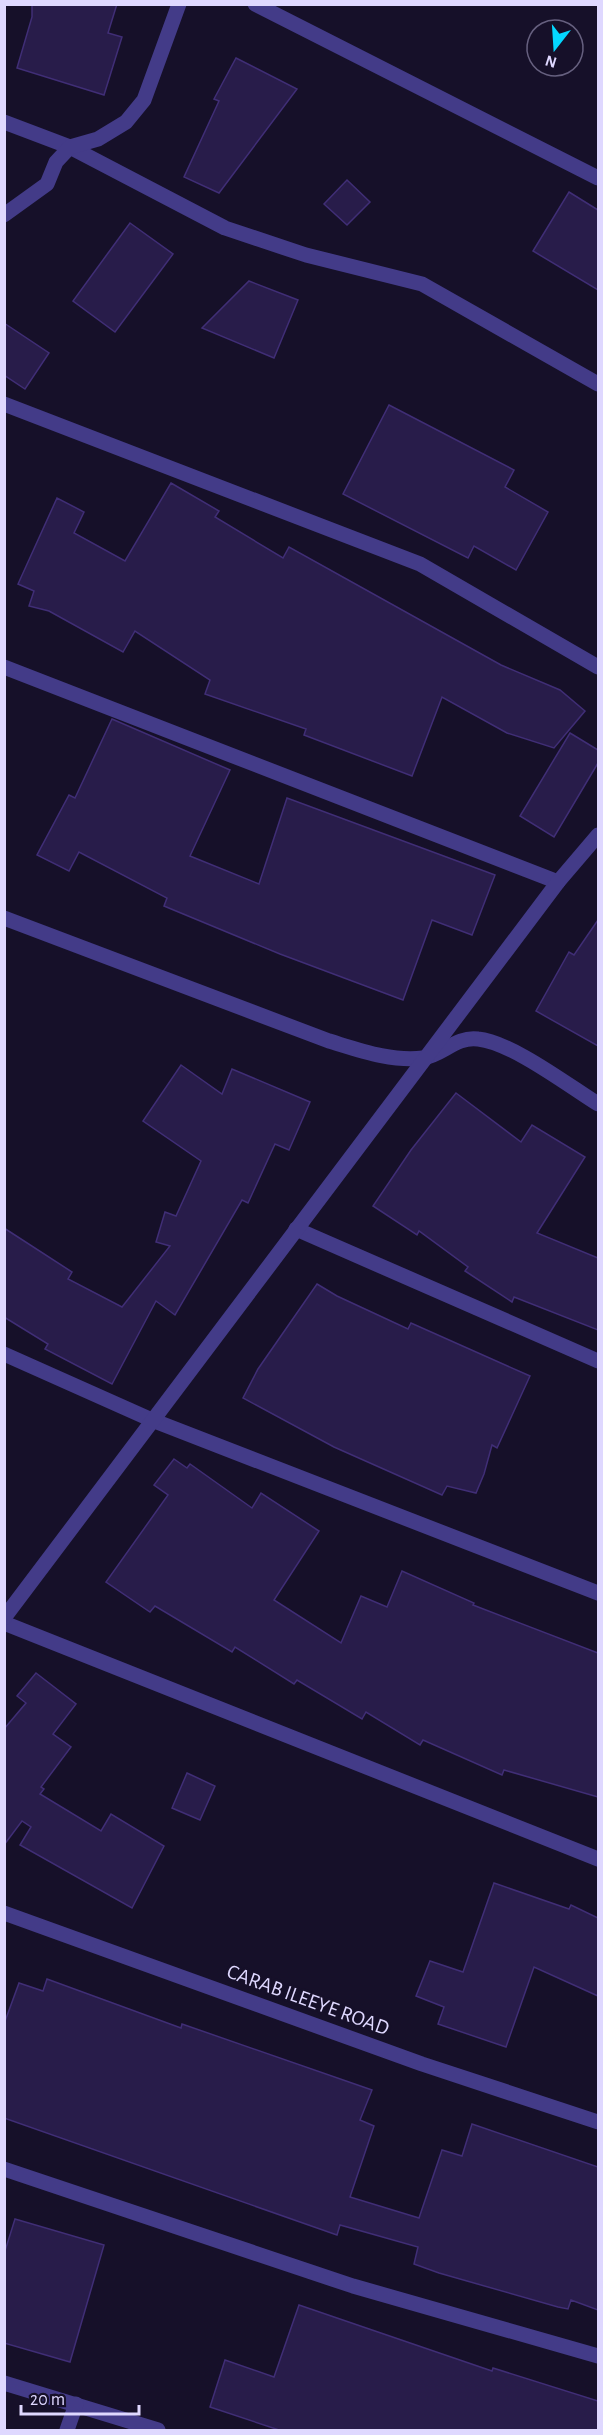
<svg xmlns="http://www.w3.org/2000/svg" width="603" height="2435" viewBox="0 0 603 2435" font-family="'Alegreya Sans',sans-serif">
	<rect width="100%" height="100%" fill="#161029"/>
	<g fill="#281c4a" stroke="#402e76" stroke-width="1.5">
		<path d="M32,4H117L108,33L122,37L104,95L17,68L32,17Z"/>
		<path d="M236,58L297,89L219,193L184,177L219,101L214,99Z"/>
		<path d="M347,180L370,202L347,225L324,204Z"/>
		<path d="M569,192L598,210V290L533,251Z"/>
		<path d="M130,223L173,254L115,332L73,301Z"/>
		<path d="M249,281L298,300L274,358L202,328Z"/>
		<path d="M4,323L49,353L25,389L4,375Z"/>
		<path d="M389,405L514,470L505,487L548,512L516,570L474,546L468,558L343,494Z"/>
		<path d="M171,483L219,511L215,517L283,558L289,547L501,665L560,690L585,711L554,748L507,733L442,697L412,776L304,735L306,729L205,694L210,680L135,631L123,652L49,611L29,606L34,591L18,584L57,498L84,512L74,533L125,561Z"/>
		<path d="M112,719L230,770L190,856L259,884L287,798L495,875L472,935L432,920L403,1000L280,954L164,906L167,898L79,852L69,871L37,855L69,795L75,798Z"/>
		<path d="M570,733L598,750V763L554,837L520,816Z"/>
		<path d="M598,920V1046L536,1011L569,952L574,955Z"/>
		<path d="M181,1065L222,1094L232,1069L310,1102L289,1150L275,1144L248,1203L242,1200L175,1315L156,1301L112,1384L45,1349L48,1344L4,1317V1228L72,1272L68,1279L122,1307L170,1246L156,1242L165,1212L176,1216L201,1161L143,1121Z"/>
		<path d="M456,1093L521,1142L532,1125L585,1157L537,1233L598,1258V1330L514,1297L512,1302L465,1271L468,1267L419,1231L417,1235L373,1206L411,1150Z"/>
		<path d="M317,1284L337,1296L408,1329L411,1323L530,1376L497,1448L492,1445L484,1474L476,1493L447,1486L442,1495L334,1447L243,1398L258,1369Z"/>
		<path d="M174,1459L187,1468L190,1464L252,1508L261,1493L319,1531L274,1600L341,1643L361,1596L387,1607L402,1571L474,1603L473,1605L598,1653V1797L504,1770L502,1775L423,1740L420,1745L366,1712L362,1719L297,1680L294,1684L235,1647L232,1652L155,1606L150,1612L106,1582L168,1495L154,1485Z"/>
		<path d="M36,1673L76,1704L53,1734L71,1747L41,1787L44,1789L40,1794L101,1831L111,1814L164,1846L132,1908L20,1845L31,1827L22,1821L4,1845V1729L26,1703L17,1696Z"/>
		<path d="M187,1773L215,1786L200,1820L172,1808Z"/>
		<path d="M494,1883L569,1909L571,1905L598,1918V1996L534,1967L506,2047L438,2024L444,2007L416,1996L430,1961L463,1972Z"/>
		<path d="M47,1979L181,2028L182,2024L372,2090L360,2120L374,2126L350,2197L419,2218L442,2150L462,2156L472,2124L598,2167V2310L571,2300L568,2309L558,2307L439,2273L414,2264L418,2247L340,2225L337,2235L4,2118V2024L19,1983L43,1991Z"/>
		<path d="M15,2219L104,2245L70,2362L4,2343V2254Z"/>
		<path d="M299,2305L492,2371L493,2368L598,2401V2430H279L210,2407L225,2360L274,2377Z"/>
	</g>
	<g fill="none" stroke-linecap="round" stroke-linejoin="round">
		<g stroke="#433b88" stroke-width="15">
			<path d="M255,4L598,178"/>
			<path d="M4,122L70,147L225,228L306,255L422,284L598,384"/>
			<path d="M4,215L47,184L56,162L70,147L98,139L126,122L144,100L179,4"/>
			<path d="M4,404L420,564L598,667"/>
			<path d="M4,667L558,882"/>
			<path d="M4,918L329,1041C359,1050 392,1062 423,1058C443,1055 456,1036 478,1039C511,1042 569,1086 598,1104"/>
			<path d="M296,1229L598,1361"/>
			<path d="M4,1354L152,1420L598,1593"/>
			<path d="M4,1623L598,1859"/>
			<path d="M4,1913L422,2064L598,2122"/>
			<path d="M4,2169L353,2286L598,2356"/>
			<path d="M4,2383L158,2430"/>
			<path d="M67,2430L76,2404"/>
		</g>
		<path stroke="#433b88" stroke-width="15" d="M4,1618L558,882L598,835"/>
	</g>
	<g text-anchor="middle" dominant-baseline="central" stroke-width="5" stroke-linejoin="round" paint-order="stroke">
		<g font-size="21" fill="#dfd8ff" stroke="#161029">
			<text transform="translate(308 2000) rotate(20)">CARAB ILEEYE ROAD</text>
		</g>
	</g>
	<rect width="603" height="2435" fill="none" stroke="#dfd8ff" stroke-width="12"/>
	<g transform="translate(555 48) rotate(197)"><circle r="28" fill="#161029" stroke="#66607f" stroke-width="1.5"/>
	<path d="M0-4.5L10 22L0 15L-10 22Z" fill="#04d7ff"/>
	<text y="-9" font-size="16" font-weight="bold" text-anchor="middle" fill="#dfd8ff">N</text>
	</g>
	<path d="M21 2405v9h118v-9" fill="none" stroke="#dfd8ff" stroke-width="3"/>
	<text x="30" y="2405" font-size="18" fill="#dfd8ff" stroke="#161029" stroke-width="4.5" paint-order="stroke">20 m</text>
</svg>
